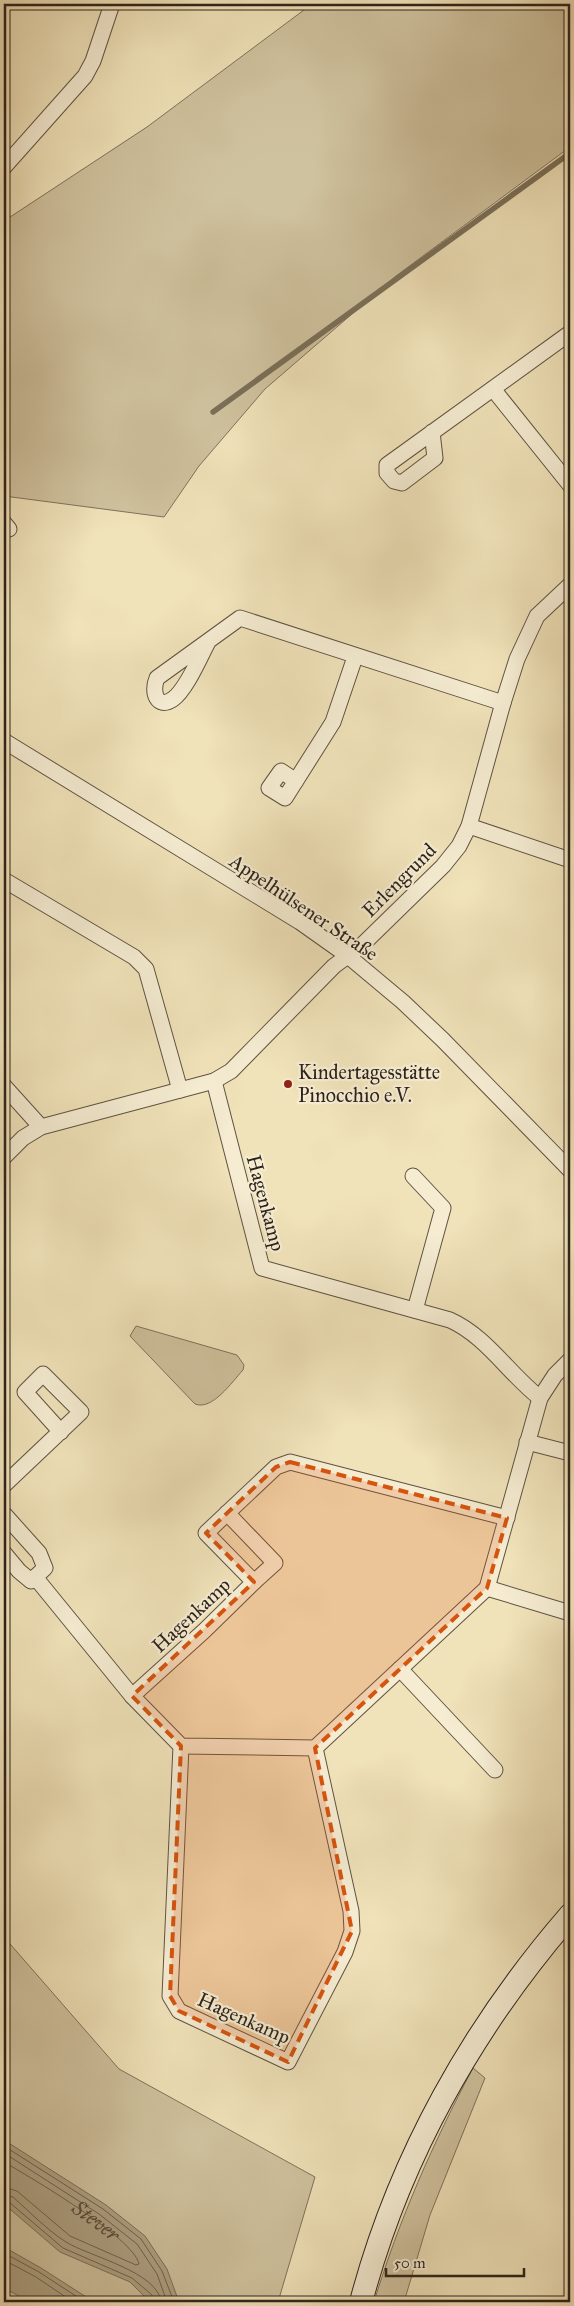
<svg xmlns="http://www.w3.org/2000/svg" width="574" height="2306" viewBox="0 0 574 2306" font-family="'IM FELL Great Primer',serif">
	<rect width="100%" height="100%" fill="#f0e2b9"/>
	<filter id="stains"><feTurbulence type="fractalNoise" baseFrequency=".004" numOctaves="4"/><feColorMatrix values="0 0 0 0 .2 0 0 0 0 .09 0 0 0 0 .02 0 0 0 .5 -.17"/></filter>
	<radialGradient id="worn" r=".72"><stop offset=".6" stop-color="#630" stop-opacity="0"/><stop offset="1" stop-color="#630" stop-opacity=".3"/></radialGradient>
	<g fill="#cfc29e" stroke="#7e725c">
		<path d="M312,4H570V147L396,276L265,389L199,466L164,517L4,496V221L147,127Z"/>
		<path d="M136,1326L237,1355L244,1365L243,1370C232,1382 212,1411 195,1404L130,1336Z"/>
		<path d="M4,1937L119,2069L315,2177L278,2302H4Z"/>
		<path d="M473,2068L485,2078L430,2215L404,2302H374C399,2220 433,2143 473,2068Z"/>
	</g>
	<g fill="#aea183" stroke="#7a6f59">
		<path d="M4,2140L106,2205L145,2236L167,2269L179,2302H150L130,2282L60,2252L4,2204Z"/>
		<path d="M4,2247L41,2268L94,2302H30L4,2288Z"/>
	</g>
	<g fill="none" stroke-linecap="round" stroke-linejoin="round">
		<g stroke="#6e624f" stroke-width="1">
			<path d="M4,2146L103,2209L141,2239L162,2271L174,2302"/>
			<path d="M4,2153L99,2214L137,2244L157,2274L167,2302"/>
			<path id="s1" d="M4,2162C30,2177 134,2238 139,2264L136,2265L70,2236L17,2191L4,2187"/>
			<path d="M4,2195L13,2197C30,2212 47,2230 66,2242C88,2256 159,2272 161,2302"/>
			<path d="M4,2201L9,2202L63,2248L132,2278L152,2295L154,2302"/>
			<path d="M4,2253L39,2272L85,2302"/>
			<path d="M4,2260L36,2277L73,2302"/>
		</g>
		<path stroke="#7a6f59" stroke-width="5.5" d="M213,412L570,153"/>
		<g stroke="#5e5342" stroke-width="17">
			<g id="street">
				<path d="M4,167L85,76L93,61L112,4"/>
				<path d="M493,389L570,485"/>
				<path d="M432,432L435,458L402,483L394,481L387,473V465C448,421 509,377 570,333"/>
				<path d="M4,523L9,529"/>
				<path d="M208,642C200,657 186,690 173,699C157,710 151,692 157,678L240,618L503,703"/>
				<path d="M4,741L300,922L348,956L403,1002L443,1040L570,1170"/>
				<path d="M296,781L281,771L269,788L285,798L333,722L355,657"/>
				<path d="M469,826L570,860"/>
				<path d="M4,880L134,957L146,969L180,1090"/>
				<path d="M214,1081L262,1268L450,1320C486,1336 509,1374 540,1398"/>
				<path d="M4,1086L41,1127"/>
				<path d="M4,1157L23,1138L41,1127L214,1081L231,1071L334,966L360,947L443,866L459,846L469,826L503,703L517,659L537,616L570,585"/>
				<path d="M413,1176L443,1208L415,1310"/>
				<path d="M527,1442L570,1453"/>
				<path d="M4,1485L81,1412L43,1374L25,1392L61,1432"/>
				<path d="M227,1513L275,1563L254,1582"/>
				<path d="M4,1514L39,1553L45,1568L31,1581L19,1571L4,1553"/>
				<path d="M35,1577L132,1696L181,1746L315,1748L487,1588L540,1398L555,1375L570,1360"/>
				<path d="M487,1588L570,1613"/>
				<path d="M400,1669L495,1770"/>
				<path d="M132,1696L204,1631L254,1582L206,1533L276,1467L290,1462L507,1518"/>
				<path d="M181,1746L170,1996L179,2011L288,2062L345,1952L352,1931L351,1911L315,1748"/>
			</g>
		</g>
		<g stroke="#2d231b" stroke-width="24">
			<path id="secondary" d="M361,2302C399,2158 473,2027 570,1915"/>
		</g>
		<use href="#street" stroke="#f5ecd2" stroke-width="15"/>
		<use href="#secondary" stroke="#f5ecd2" stroke-width="22"/>
	</g>
	<path fill="#d5540e" fill-opacity="0.2" stroke="#d5540e" stroke-width="4" stroke-dasharray="10 6" stroke-linejoin="round" d="M290,1462L507,1518L487,1588L315,1748L352,1931L288,2062L179,2011L170,1996L181,1746L132,1696L254,1582L206,1533L276,1467Z"/>
	<circle fill="#8f2418" stroke="#f5ecd2" stroke-width="2" cx="288" cy="1084" r="5"/>
	<g text-anchor="middle" dominant-baseline="central" stroke-width="4.5" stroke-linejoin="round" paint-order="stroke">
		<g font-size="20" fill="#2d231b" stroke="#f5ecd2">
			<text transform="translate(399 880) rotate(-45)">Erlengrund</text>
			<text transform="translate(304 907) rotate(34)">Appelhülsener Straße</text>
			<text transform="translate(266 1203) rotate(75)">Hagenkamp</text>
			<text transform="translate(191 1615) rotate(-43)">Hagenkamp</text>
			<text transform="translate(244 2018) rotate(24)">Hagenkamp</text>
		</g>
		<g font-size="20" fill="#2d231b" stroke="#f5ecd2" text-anchor="start">
			<text x="298" y="1072">Kindertagesstätte<tspan x="298" dy="23">Pinocchio e.V.</tspan></text>
		</g>
		<g font-size="21" font-style="italic" fill="#5a4f3f" stroke="#f5ecd2">
			<text stroke="none"><textPath href="#s1" startOffset="109">Stever</textPath></text>
		</g>
	</g>
	<rect width="574" height="2306" fill="none" stroke="#f0e2b9" stroke-width="20"/>
	<rect x="5" y="5" width="564" height="2296" fill="none" stroke="#2d231b" stroke-width="2.5"/>
	<rect x="10" y="10" width="554" height="2286" fill="none" stroke="#2d231b"/>
	<path d="M386 2268v8h138v-8" fill="none" stroke="#2d231b" stroke-width="2.5"/>
	<text x="394" y="2268" font-size="15" fill="#2d231b" stroke="#f5ecd2" stroke-width="4" paint-order="stroke">50 m</text>
	<rect width="100%" height="100%" filter="url(#stains)"/>
	<rect width="100%" height="100%" fill="url(#worn)"/>
</svg>
